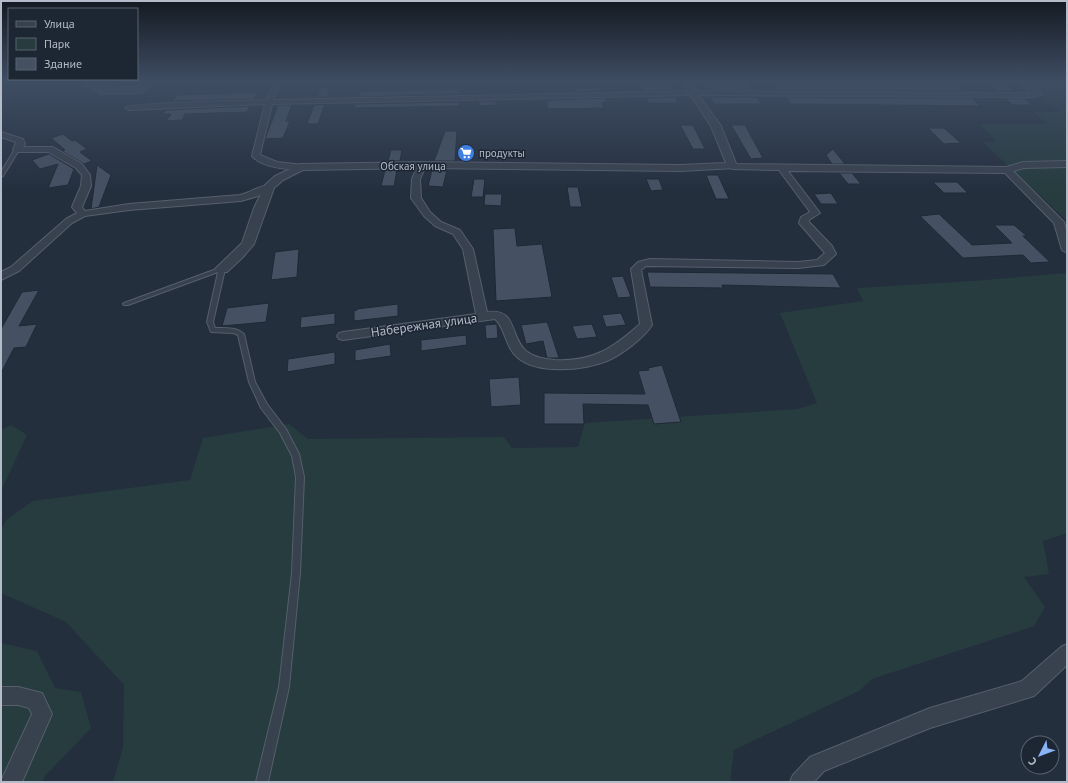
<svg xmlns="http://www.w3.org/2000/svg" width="1068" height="783" viewBox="0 0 1068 783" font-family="'PT Sans',sans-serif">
	<rect width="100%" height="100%" fill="#242f3e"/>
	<g fill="#263c3f">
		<path d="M1032,86H1067V221L983,142L996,141L980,124H1047L1033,112H1061L1043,98L1045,96Z"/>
		<path d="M1067,273V533L1043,541L1049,574L1024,577L1045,607L1034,626L872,679L859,691L734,750L730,782H113L123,747L124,685L66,622L1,593V530L6,520L33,501L190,480L203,438L289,424L308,439L504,437L512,448L578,447L585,423L798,409L817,403L780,313L863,301L857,288L972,281Z"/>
		<path d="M11,425L27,435L1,491V430Z"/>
		<path d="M1,643L37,651L55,688L81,692L91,728L46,775L42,782H1Z"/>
	</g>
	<g fill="#455162" stroke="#1f2835">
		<path d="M72,81H111V86L136,85L139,81H154L143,95L98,96V94Z"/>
		<path d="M773,81H806L809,86H876L874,84L957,85L964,91L780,90Z"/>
		<path d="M730,83H747L752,90H707L705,85H731Z"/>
		<path d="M642,85H672L674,90L644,91Z"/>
		<path d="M321,86L330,89L327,97L317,98Z"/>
		<path d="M991,86L1009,87L1015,91H997Z"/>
		<path d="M575,88H604V91L576,92Z"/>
		<path d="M460,89V94L358,97L361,91Z"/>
		<path d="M258,92L254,99L172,101L177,95Z"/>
		<path d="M676,97L678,103H648L646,98Z"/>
		<path d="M710,97H756L761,104H714Z"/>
		<path d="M785,97L972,98L980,106L791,104Z"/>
		<path d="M606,98L607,102L602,103L604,108L547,109V100Z"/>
		<path d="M1005,98H1024L1032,105H1012Z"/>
		<path d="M479,101H496V105L478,106Z"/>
		<path d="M459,102V106L354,108L355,104Z"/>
		<path d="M325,104L318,124H307L314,105Z"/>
		<path d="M278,105H292L286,121H290L283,138L265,139Z"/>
		<path d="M250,106L247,112L185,114L182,120L166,121L171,114H162L166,110Z"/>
		<path d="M680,125H693L705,149H693Z"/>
		<path d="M731,125H745L763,158L751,159Z"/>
		<path d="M928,128H944L961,143L944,144Z"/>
		<path d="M445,131H457L455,161H434Z"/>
		<path d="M63,134L72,141L75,140L87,149L80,152L92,161L84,164L62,151L65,150L51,138Z"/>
		<path d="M833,149L845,164H832L826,155Z"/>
		<path d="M391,150H402L400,161H388Z"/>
		<path d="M49,154L74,169L68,185L48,188L58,164L40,169L32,160Z"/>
		<path d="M97,165L111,175L99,207L91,209Z"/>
		<path d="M385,170H397L394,186H381Z"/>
		<path d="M432,170H447L443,187L428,186Z"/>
		<path d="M839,173H852L861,184H848Z"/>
		<path d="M706,175H718L729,199H716Z"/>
		<path d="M474,179H485L483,197H471Z"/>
		<path d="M646,179H659L663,190L651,191Z"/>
		<path d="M933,182H957L968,193H944Z"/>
		<path d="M567,187H578L582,207H570Z"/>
		<path d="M831,193L838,204H821L814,194Z"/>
		<path d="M485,194H502L501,206L484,205Z"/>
		<path d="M939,214L972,245L1012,243L994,225H1014L1027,236H1023L1050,262L1031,263L1023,255L963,258L920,216Z"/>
		<path d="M515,228L517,246L542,244L552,297L496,301L493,229Z"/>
		<path d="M299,249L297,277L271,280L275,252Z"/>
		<path d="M647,272L833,274L841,288L722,285L723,288L650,287Z"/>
		<path d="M623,276L631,297L618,298L611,277Z"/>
		<path d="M39,290L19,326L37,324L26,347L14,348L1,373V329L22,292Z"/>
		<path d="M269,303L266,322L222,326L227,308Z"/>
		<path d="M398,304V316L354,321V311L357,310V309Z"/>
		<path d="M335,313V324L300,328L301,317Z"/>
		<path d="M621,313L626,325L606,327L602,315Z"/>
		<path d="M547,322L549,327L559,358H547L543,341L526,344L521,325Z"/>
		<path d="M497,324L498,338L486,339L485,325Z"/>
		<path d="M592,324L597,337L577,339L572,326Z"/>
		<path d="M466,335L467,345L421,351V340Z"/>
		<path d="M390,344L391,356L355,361V350Z"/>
		<path d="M335,352V364L287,372L288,359Z"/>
		<path d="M662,365L681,422L654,424L648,405L583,404L584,424H544V393L645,394L638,371L649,370L648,368Z"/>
		<path d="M519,377L521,405L491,407L489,379Z"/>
	</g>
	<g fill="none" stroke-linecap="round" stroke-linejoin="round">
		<g stroke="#565f6c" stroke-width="2">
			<g id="service">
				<path d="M15,149L19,150L3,176L1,177V172Z"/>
				<path d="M222,267L225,269L213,322L215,328C225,328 237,327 244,334L255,382L267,404L286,429L299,454L304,477L300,573L289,687L268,782H256L279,687L292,573L296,477L292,456L280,433L261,408L249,382L238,335L233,333L211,332L207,322L218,272L128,305H124L123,304L124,303Z"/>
			</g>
		</g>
		<g stroke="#565f6c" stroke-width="2">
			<g id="minor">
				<path d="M275,81H281L273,100L693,91L1032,93L1017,81H1024L1042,94L1035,97L693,95L272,104L260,155L277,162L304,165L305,167L301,170C286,169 263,168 252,156L265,104L129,110L125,108C133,102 248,101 266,100Z"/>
				<path d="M1,132L23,139L25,144L23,147H53L82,164L90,175L91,186L82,207L85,211L129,204L240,195C249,193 265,183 272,185L274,187L258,196L241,201L129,210L85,216L72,223L19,271L1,280V272L11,267L66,219L77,213L72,207L81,186L82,175L76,168L48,152H14L13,150L16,142L1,137Z"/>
				<path d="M1067,161V167L1024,168L1013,171L1064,222L1067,233V253L1062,250L1054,223L1005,173L788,171L820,213L809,220V222L832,246L836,254L824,265L798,268L646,266L641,270L652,325C644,338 621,355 607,361C584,370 539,375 518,358C505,347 506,329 495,319L343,340L339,339L337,336L339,333L343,332L476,314L463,249L453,234L435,226L424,216L411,198L412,179L418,165L422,162L426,165L420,179L421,198L430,212L441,222L460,230L473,249L487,312C518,308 509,336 526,351C535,358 545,359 555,360C593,362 613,348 640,324L631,269L638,262L650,259L798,262L817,260L825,253L799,223L801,217L810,212L779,170L732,169L728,166L729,164L1006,167L1023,162Z"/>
				<path d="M1067,644V665L1034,696L930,728L824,771L814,782H790L793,775L810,757L930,708L1022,681L1061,647Z"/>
				<path d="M1,687H18L42,693L52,714L22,782L1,781L32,714L29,708L18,705H1Z"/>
			</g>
		</g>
		<g stroke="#565f6c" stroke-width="2">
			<path id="tertiary" d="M684,81H692L697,93L721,126L737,166L736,168L680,171L422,168L303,170L283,180L274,188L254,244L243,257L227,272H217L215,269L242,243L254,208L265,185L275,176L301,164L422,162L680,165L726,163L711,126L689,93Z"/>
		</g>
		<use href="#service" fill="#38414e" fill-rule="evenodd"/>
		<use href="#minor" fill="#38414e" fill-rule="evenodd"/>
		<use href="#tertiary" fill="#38414e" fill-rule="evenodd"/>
	</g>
	<linearGradient id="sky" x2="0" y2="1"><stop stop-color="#141a22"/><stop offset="0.43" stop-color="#3f4d63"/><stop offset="1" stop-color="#3f4d63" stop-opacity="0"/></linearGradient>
	<rect width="1068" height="190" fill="url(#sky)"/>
	<defs>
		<g id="supermarket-disc" transform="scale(0.9)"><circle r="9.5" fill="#3f7fe0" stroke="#1d2633"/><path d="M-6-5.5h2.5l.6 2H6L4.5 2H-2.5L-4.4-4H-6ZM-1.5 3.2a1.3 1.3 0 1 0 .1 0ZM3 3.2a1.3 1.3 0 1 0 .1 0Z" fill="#fff"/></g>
	</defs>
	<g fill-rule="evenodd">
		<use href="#supermarket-disc" x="466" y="153"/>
	</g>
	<g text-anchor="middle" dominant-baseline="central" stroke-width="3" stroke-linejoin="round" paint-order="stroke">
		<g font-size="11" fill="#b4bcc9" stroke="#1d2633" text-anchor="start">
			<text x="479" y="153">продукты</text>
		</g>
		<g font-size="11" fill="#b4bcc9" stroke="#1d2633">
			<text x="413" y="166">Обская улица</text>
		</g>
		<g font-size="13" fill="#b4bcc9" stroke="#1d2633">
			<text transform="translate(424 325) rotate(-8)">Набережная улица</text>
		</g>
	</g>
	<rect width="1068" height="783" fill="none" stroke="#b4bcc9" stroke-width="4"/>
	<rect x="8" y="8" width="130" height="72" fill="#1d2633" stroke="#59626f"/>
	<rect x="16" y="21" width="20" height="6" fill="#38414e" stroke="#59626f"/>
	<text x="44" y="28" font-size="12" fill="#b4bcc9">Улица</text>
	<rect x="16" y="38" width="20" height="12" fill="#263c3f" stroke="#59626f"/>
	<text x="44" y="48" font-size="12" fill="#b4bcc9">Парк</text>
	<rect x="16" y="58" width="20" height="12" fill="#455162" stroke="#59626f"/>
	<text x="44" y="68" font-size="12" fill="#b4bcc9">Здание</text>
	<g transform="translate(1040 755) rotate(228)"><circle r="19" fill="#1d2633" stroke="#59626f"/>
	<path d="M0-3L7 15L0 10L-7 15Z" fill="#8ab4f8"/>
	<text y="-6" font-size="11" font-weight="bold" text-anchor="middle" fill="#b4bcc9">С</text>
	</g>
</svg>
